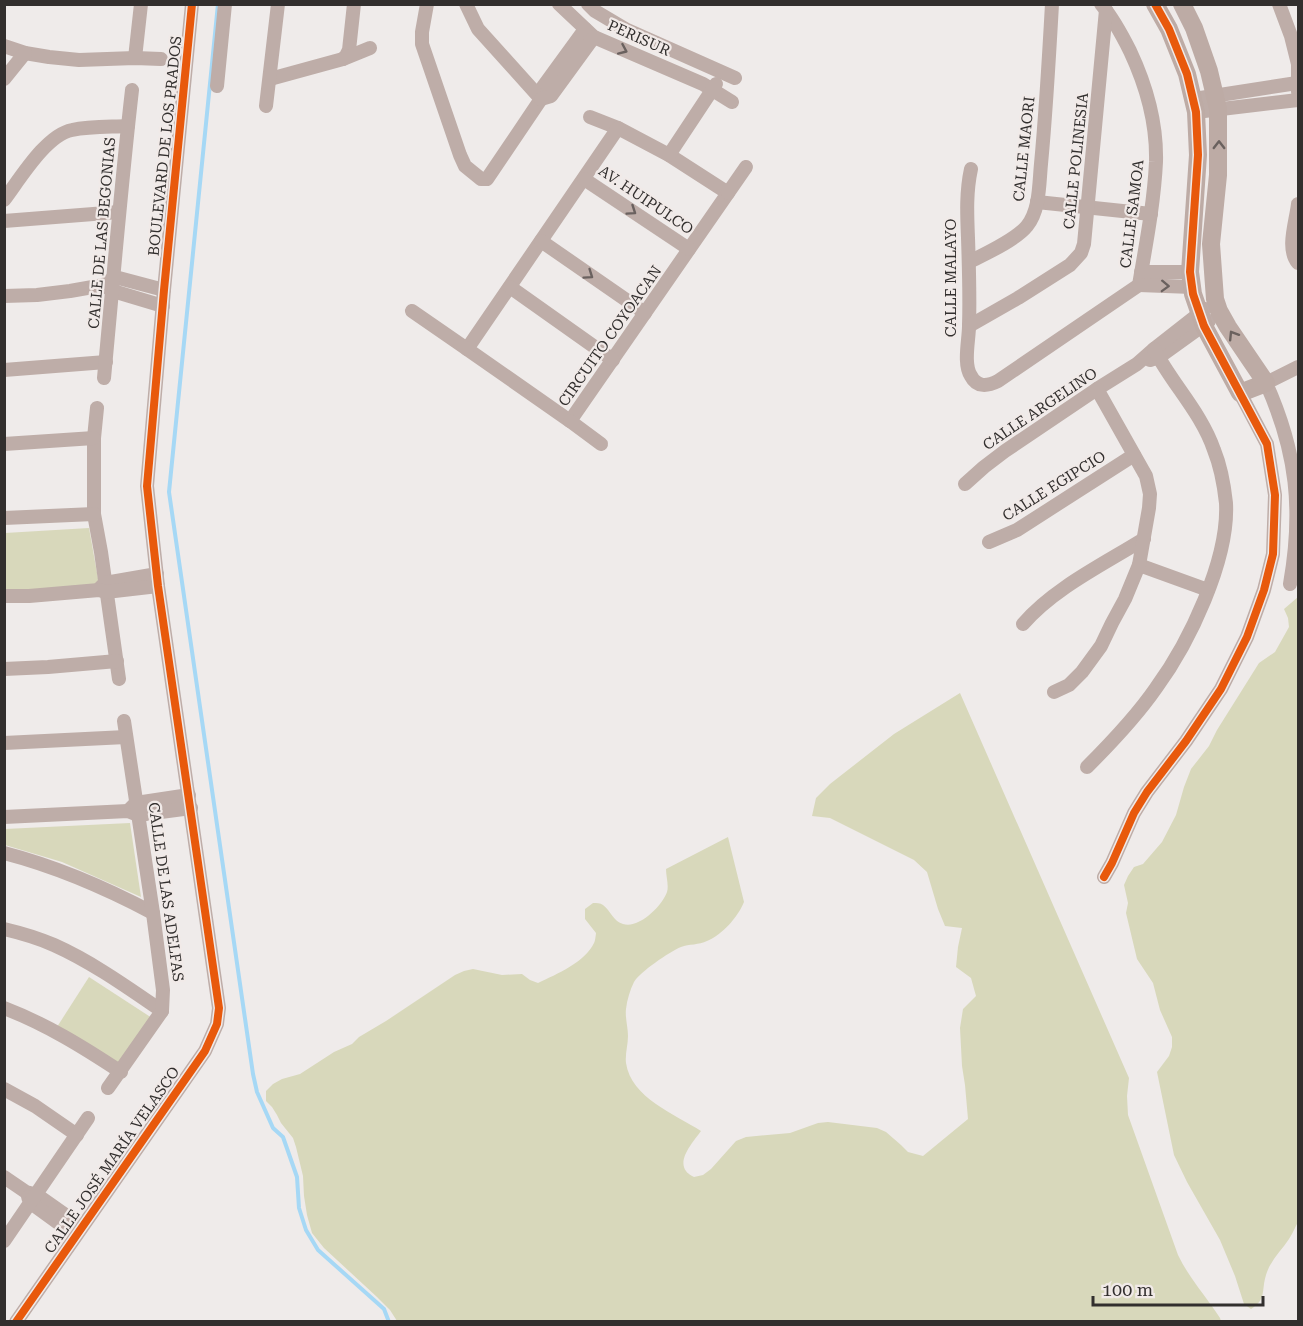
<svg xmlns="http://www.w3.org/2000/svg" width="1303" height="1326" viewBox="0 0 1303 1326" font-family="'Roboto Serif',serif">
	<rect width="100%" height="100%" fill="#efebea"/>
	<g fill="#d8d8bb">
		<path d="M89,528L99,584L43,590H5V533Z"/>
		<path d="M1298,597V1222C1295,1227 1293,1233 1289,1239C1281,1251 1270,1261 1266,1275C1261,1291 1267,1299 1251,1309L1244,1304L1235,1276L1220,1240L1187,1182L1174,1155L1157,1072L1169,1056L1172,1047V1037L1160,1010L1153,983L1137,959L1126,913L1128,903L1124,885L1128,876L1134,867L1143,864L1162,842L1176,815L1184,787L1191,769L1209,746L1217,730L1259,663L1275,652L1289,627L1288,618L1284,609Z"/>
		<path d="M960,693L1129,1078L1127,1096L1128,1115L1178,1255C1189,1278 1206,1296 1220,1318L1221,1321H397L390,1310L377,1297L324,1248L312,1233L307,1215L304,1196L303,1176L296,1147L293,1138L281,1123L277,1115L272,1107L266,1101V1091L273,1084L282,1079L300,1074L334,1052L352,1044L359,1037L386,1021L455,975L464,971L473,969L502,975L522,974L530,980L538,983C557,974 585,962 594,943C595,942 596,934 596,933L585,919V909L593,903C597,903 600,903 603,905C610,910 614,922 623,924C639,929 662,906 667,892C669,886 666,876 666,869L728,837L744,902C738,917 722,935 707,941C699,945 689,944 681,947C669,952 640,972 634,982C630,990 627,1000 626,1009C625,1018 628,1027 628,1036C628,1045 625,1054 626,1063C631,1098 675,1114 701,1131C694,1141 677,1159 686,1171C687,1173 692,1176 694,1177L703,1175L711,1169L736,1141L746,1137L790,1133L818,1123L828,1122L877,1128L886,1132L901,1145L908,1152L923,1156L968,1119L965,1085L962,1066L960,1028L963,1009L976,996L971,978L956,967L958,947L962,928L945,926L938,909L927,872L914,860L830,818L812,816L816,798L830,784L894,734Z"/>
		<path d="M130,823L141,897L62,862L5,845V829Z"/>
		<path d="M89,977L152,1018L120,1068L57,1027Z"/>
	</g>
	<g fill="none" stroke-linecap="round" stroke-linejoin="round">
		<path stroke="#a6d8f5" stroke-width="4" d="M218,4L169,492L253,1074L257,1092L273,1128L283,1137L297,1177L299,1208L306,1230L318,1250L384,1309L389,1322"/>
		<g stroke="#beada8" stroke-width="14">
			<path d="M427,4L422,32V44L460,155L465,166L481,179H487L541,99L542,88L585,29"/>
			<path d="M466,4L478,29L541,99"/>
			<path d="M559,4L594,37L703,84L732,102"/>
			<path d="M588,4L595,11L627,30L735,78"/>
			<path d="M1279,4L1291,36L1298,64V92"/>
			<path d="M4,46L25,53L49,57L79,60L135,58L161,59"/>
			<path d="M135,58L141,4"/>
			<path d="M343,59L346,56L349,50L354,4"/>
			<path d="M4,79L25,53"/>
			<path d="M270,79L343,59L370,48"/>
			<path d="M217,86L225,4"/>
			<path d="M541,99L551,96L594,37"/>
			<path d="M1194,99L1297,83"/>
			<path d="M266,106L278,4"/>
			<path d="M1196,112L1298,100"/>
			<path d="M590,117L618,128"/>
			<path d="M618,128L669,155L728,193L570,421L467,349Z"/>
			<path d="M669,155L716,84"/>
			<path d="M971,169C966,192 967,214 968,238C969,267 970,297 969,326C969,340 963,364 971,376C977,388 988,386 998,381L1139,285C1146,244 1154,203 1156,162C1157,124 1146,85 1130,51C1122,35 1113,18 1101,4"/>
			<path d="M584,179L689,249"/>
			<path d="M728,193L746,167"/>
			<path d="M4,200C20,179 46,135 72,130C90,126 110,127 128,126"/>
			<path d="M1037,202L1151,214"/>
			<path d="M1298,204C1296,222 1286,249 1298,263"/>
			<path d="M4,221L119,212"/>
			<path d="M541,241L645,313"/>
			<path d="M969,262C985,254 1016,240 1027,226C1040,210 1039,184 1041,164C1046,111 1049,58 1052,4"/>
			<path d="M1141,272H1190"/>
			<path d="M1139,285L1192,287"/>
			<path d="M105,286L113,291L163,306"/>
			<path d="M510,287L613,360"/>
			<path d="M4,296L37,295L70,291L104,285L115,277L164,290"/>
			<path d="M412,311L467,349"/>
			<path d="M969,326L1018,298L1070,265L1081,253L1084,244L1106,10"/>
			<path d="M1150,360L1159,357L1209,321"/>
			<path d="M4,370L106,362"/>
			<path d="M104,378C113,282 121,186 132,90"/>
			<path d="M97,408L94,438V514L101,552L119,679"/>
			<path d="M570,421L601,444"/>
			<path d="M4,444L94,438"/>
			<path d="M965,484L984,467L1005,451L1097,389L1137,364L1154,349L1205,309"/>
			<path d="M4,518L94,514"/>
			<path d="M989,542L1017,530L1134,455"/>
			<path d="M1139,565L1208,590"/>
			<path d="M1290,584C1303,510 1297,452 1266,383L1298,367"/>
			<path d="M100,588L105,583L157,574"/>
			<path d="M4,596H29L99,590L106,592L158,586"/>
			<path d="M1023,624C1054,588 1104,564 1144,539"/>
			<path d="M4,669L48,667L117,661"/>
			<path d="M1054,692L1069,685L1082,672L1101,646L1112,623L1125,599L1139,565L1149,508L1150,494L1146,476L1097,389"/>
			<path d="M4,743L126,737"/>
			<path d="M1087,767C1112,742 1136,717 1156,688C1189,643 1229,560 1226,503C1224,485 1221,467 1214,450C1201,412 1172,384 1154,349"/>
			<path d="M130,809L136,803L189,795"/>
			<path d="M4,817L128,811L138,815L191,808"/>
			<path d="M4,853C58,867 104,887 153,913"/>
			<path d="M1104,877L1112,863L1134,813L1147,792L1186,741L1221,689L1247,637L1264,590L1273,554L1275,495L1267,444L1240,393"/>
			<path d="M4,929C21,933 38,938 54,945C92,962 127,987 162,1011"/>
			<path d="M4,1008C46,1024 83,1047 121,1072"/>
			<path d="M108,1088L162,1011L163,990L153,913L124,721"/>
			<path d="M4,1089L35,1106L77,1135"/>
			<path d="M4,1177L26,1192L37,1195L81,1226"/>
			<path d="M28,1197L31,1203L75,1235"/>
			<path d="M4,1241L88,1118"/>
			<path d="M16,1322L205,1051L217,1024L219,1008L158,586L147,486L164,290L192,4"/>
		</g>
		<path stroke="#bdaba5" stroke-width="18" d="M1155,4L1169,29L1187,74L1196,112L1198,155L1190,272L1193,294L1204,326L1240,393L1266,383L1228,327L1219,311L1215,299L1211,244L1218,175V109L1209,71L1194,28L1182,4"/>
		<g stroke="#f1eae8" stroke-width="11">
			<g id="cycleway">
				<path d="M1104,877L1112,863L1134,813L1147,792L1186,741L1221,689L1247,637L1264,590L1273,554L1275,495L1267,444L1204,326L1193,294L1190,272L1198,155L1196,112L1187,74L1169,29L1155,4"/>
				<path d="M16,1322L205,1051L217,1024L219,1008L158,586L147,486L164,290L192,4"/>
			</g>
		</g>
		<use href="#cycleway" stroke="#e8590c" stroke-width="8"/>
	</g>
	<defs><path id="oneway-chevron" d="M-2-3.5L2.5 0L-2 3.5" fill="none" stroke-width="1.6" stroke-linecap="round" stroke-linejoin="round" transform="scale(1.5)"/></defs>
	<g stroke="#6a615f">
		<use href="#oneway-chevron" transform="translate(623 50) rotate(24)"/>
		<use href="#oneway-chevron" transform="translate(632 211) rotate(34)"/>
		<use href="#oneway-chevron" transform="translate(589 275) rotate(35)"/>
		<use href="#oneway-chevron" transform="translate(1165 286) rotate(2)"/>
	</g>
	<g stroke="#6a615e">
		<use href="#oneway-chevron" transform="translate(1219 145) rotate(-90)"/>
		<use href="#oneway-chevron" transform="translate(1233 335) rotate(-122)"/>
	</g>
	<g text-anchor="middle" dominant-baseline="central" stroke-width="4.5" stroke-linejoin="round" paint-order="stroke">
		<g font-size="15" fill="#322f2e" stroke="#f1eae8">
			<text transform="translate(639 38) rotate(24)">PERISUR</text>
			<text transform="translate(165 146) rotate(-84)">BOULEVARD DE LOS PRADOS</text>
			<text transform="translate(1024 149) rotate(-84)">CALLE MAORI</text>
			<text transform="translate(1076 161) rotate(-84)">CALLE POLINESIA</text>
			<text transform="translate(646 200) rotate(34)">AV. HUIPULCO</text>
			<text transform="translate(1132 214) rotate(-83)">CALLE SAMOA</text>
			<text transform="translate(102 233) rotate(-85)">CALLE DE LAS BEGONIAS</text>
			<text transform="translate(951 278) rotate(-90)">CALLE MALAYO</text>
			<text transform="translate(610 336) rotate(-55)">CIRCUITO COYOACAN</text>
			<text transform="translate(1040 409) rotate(-34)">CALLE ARGELINO</text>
			<text transform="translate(1054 486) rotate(-32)">CALLE EGIPCIO</text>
			<text transform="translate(166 892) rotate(82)">CALLE DE LAS ADELFAS</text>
			<text transform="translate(112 1160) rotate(-55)">CALLE JOSÉ MARÍA VELASCO</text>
		</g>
	</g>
	<rect width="1303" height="1326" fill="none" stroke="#322f2e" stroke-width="12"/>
	<path d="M1093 1296v9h170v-9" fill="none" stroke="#322f2e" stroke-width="3"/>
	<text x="1102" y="1296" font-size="18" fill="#322f2e" stroke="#f1eae8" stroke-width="4.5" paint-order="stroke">100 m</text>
</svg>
